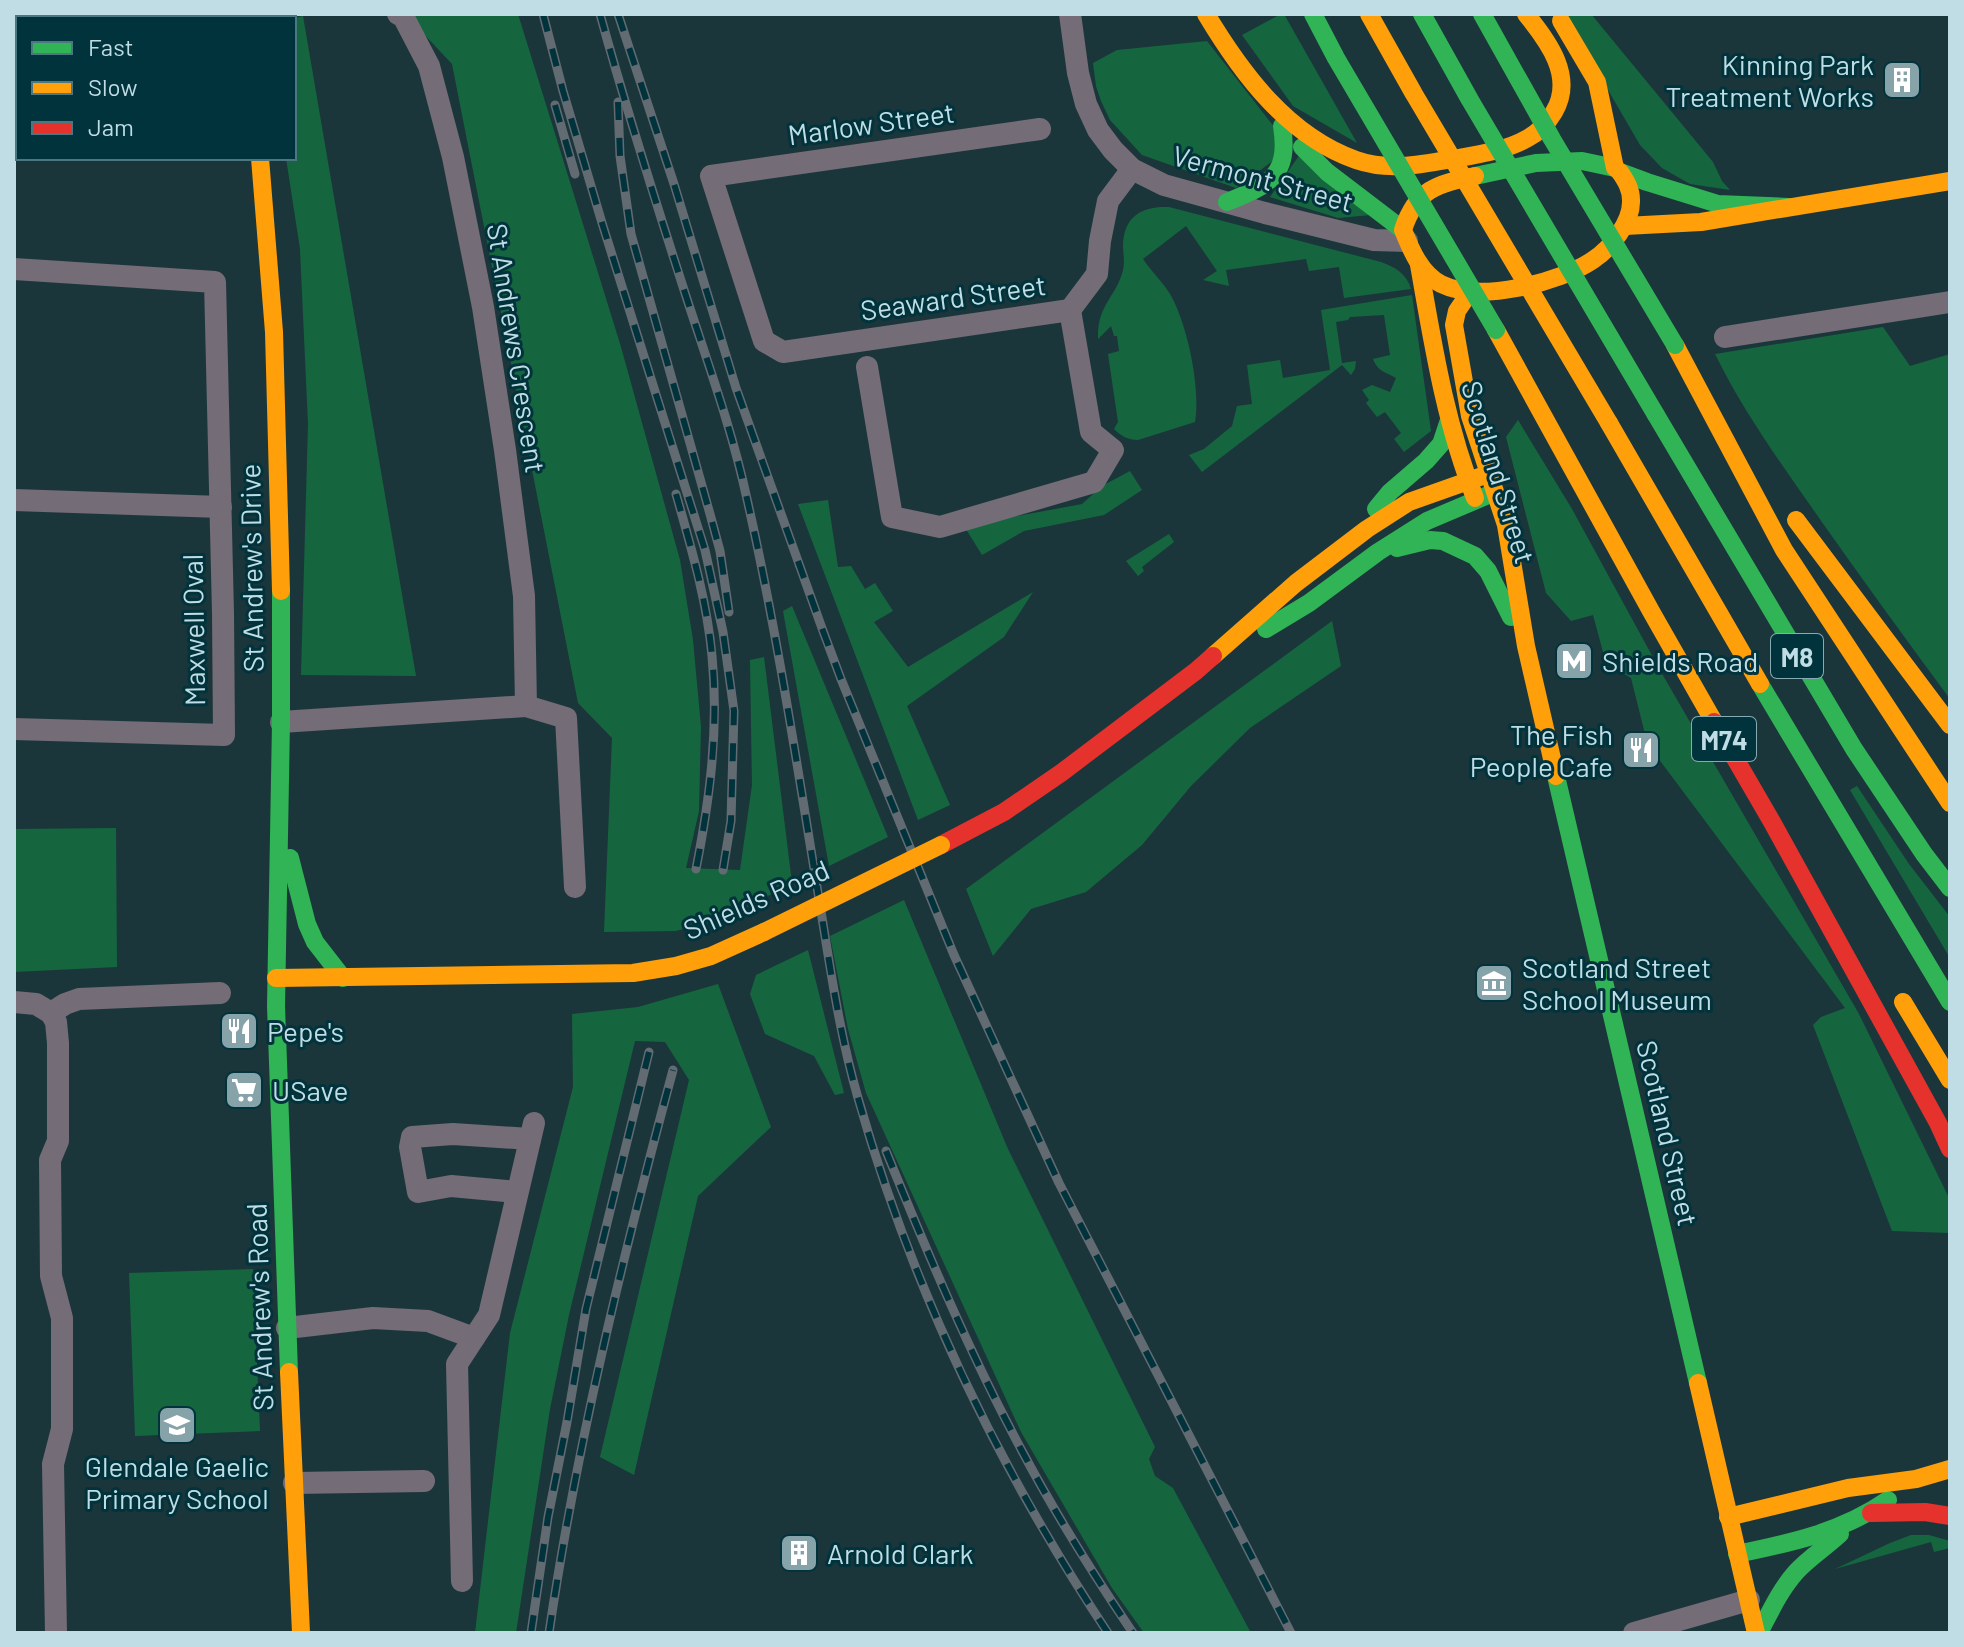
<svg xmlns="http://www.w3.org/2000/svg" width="1964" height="1647" viewBox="0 0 1964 1647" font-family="Barlow,sans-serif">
	<rect width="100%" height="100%" fill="#1b363b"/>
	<g fill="#15663f">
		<path d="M405,14H518L621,347L680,560L693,640L701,727L699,811L686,868L740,870L752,785L750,660L764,657L792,883L724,920L675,931L604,932L612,738L578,703L452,64Z"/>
		<path d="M1281,14H1284L1357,143L1293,106L1242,35Z"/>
		<path d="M1564,14H1591L1713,162L1722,181L1730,190L1690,184L1662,168L1640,145Z"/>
		<path d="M303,16L416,676L301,675L308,424L300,249L286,158H294V18Z"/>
		<path d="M1207,41L1275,128L1278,157L1236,188L1142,155L1110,120L1101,101L1096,86L1093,63L1117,50Z"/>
		<path d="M1301,153L1371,215L1338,218L1270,197Z"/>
		<path d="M1169,207L1381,262C1395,267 1407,274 1411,289L1344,298L1339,267L1309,271L1306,259L1226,270L1229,286L1203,280L1217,271L1186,226L1143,259C1151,271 1162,281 1170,294C1187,323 1201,388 1195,422L1138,440C1128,440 1121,436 1114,429L1118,422L1108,354L1119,351L1117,336H1114L1111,326L1098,339C1097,304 1116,298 1123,270C1125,262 1123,253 1123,245C1124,216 1142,206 1169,207Z"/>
		<path d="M1412,295L1431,431L1404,452L1394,439L1401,433L1385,412L1377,417L1366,403L1369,400L1362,390L1372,385L1390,392L1396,378C1386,372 1378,372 1373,359L1390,355L1384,315L1350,317L1348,320L1336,322L1342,363L1356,361L1355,369L1351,375L1342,365L1202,472L1189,455L1204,449L1232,426L1237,406L1252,404L1247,365L1280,360L1283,378L1330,370L1321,310Z"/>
		<path d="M1883,327L1910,366L1950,354V699C1907,641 1865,583 1824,525C1785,469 1745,415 1715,354Z"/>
		<path d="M1518,420L1572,509L1661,672L1859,1014L1950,1200V1233L1892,1231L1813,1025L1821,1017L1845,1008L1655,754L1647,742L1631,678L1606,663L1593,615L1571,621L1546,593L1506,437Z"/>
		<path d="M1130,471L1142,490L1104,515L1024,531L982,555L964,526L1082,504L1102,486Z"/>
		<path d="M828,500L838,567L851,566L865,589L875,583L893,611L874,622L908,667L1033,592L1004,637L907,706L950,805L918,820L798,504Z"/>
		<path d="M1169,534L1174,542L1142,567L1144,571L1138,576L1126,561Z"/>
		<path d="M792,606L888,837L829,866L783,611Z"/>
		<path d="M1332,621L1341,666L1250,728L1191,786L1142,845L1086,892L1031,909L993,956L966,889Z"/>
		<path d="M1857,786L1909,864L1950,917V958L1850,790Z"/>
		<path d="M116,828L117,967L14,972V829Z"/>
		<path d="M904,900L1008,1149L1155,1447L1149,1459L1155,1476L1173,1488L1251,1633H1144L1112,1588L1021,1432L866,1093L848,1029L830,936Z"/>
		<path d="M808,950L844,1093L835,1095L814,1056L765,1034L750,994L756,975Z"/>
		<path d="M718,984L771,1127L698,1196L634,1475L600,1457L689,1080L665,1042L635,1041L569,1315L550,1409L516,1633H475L510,1333L573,1087L572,1014L638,1007Z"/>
		<path d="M253,1269L260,1431L135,1436L129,1273Z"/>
		<path d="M1911,1535H1929L1950,1541V1548L1934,1552L1931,1542L1835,1569L1890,1543Z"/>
	</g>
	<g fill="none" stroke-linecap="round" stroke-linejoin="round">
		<g stroke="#746c76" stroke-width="22">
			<path d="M86,14L87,18"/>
			<path d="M398,14L403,16L429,66L453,157L483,307L505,450L524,596L526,706L566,718L575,887"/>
			<path d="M1070,14L1078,73L1086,104L1098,130L1113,150L1132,169L1164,185L1265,213L1374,240L1407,241"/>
			<path d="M14,93H18"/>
			<path d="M1040,129L711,176L764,341L783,352L1070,310L1097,274L1100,241L1108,201L1132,169"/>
			<path d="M14,269L215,282L223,613L224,735L14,729"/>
			<path d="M1725,337L1950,302"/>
			<path d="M867,367L892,517L940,527L1094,482L1113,450L1091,432L1070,310"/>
			<path d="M14,500L221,507"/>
			<path d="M281,722L526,706"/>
			<path d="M14,1002L36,1004L51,1013L65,1004L79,999L220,993"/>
			<path d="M51,1013L56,1022L58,1043V1141L50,1160L51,1276L62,1318V1429L53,1464L56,1633"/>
			<path d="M517,1192L451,1186L418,1192L410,1147L412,1137L453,1134L530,1139"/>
			<path d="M287,1328L373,1318L428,1321L474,1338"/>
			<path d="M294,1483L424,1481"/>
			<path d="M462,1581L457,1364L489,1315L534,1123"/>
			<path d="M1634,1633L1749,1600"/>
		</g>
		<g stroke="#30b455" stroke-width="18">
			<path d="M239,14L240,18"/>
			<path d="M1302,147L1327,172L1403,230"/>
			<path d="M1475,176L1536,163L1582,161L1615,168L1620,172L1647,182L1718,204L1789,207"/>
			<path d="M1227,202C1269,185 1290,176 1282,126"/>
			<path d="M1656,415L1854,749L1924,854L1950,888"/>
			<path d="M1376,509L1390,492L1426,461L1441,444L1449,420"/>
			<path d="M1397,548L1430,540L1443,541L1475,556L1488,571L1511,617"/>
			<path d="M281,591V722L276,1006L289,1372"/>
			<path d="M1266,629L1309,603L1378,552L1427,521L1493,493"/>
			<path d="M1760,684L1950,1002"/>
			<path d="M1556,776L1698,1383"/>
			<path d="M290,858L307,924L315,942L343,978"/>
			<path d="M1737,1554C1791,1543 1842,1532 1888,1500"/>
			<path d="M1759,1633C1770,1612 1780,1590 1796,1572C1809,1558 1826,1547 1840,1534"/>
		</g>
		<g stroke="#ff9f0a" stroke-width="18">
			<path d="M1206,14C1242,74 1288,136 1356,160C1390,172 1424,164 1458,158C1482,154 1507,150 1528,138C1539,132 1548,122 1554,112C1575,77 1548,41 1526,14"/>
			<path d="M1561,21L1597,82L1615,168"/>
			<path d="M260,158L274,332L281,591"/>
			<path d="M1475,176C1437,184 1416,189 1403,230C1411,250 1421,274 1441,284C1479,303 1559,283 1593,260C1611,248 1632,222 1631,200C1631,189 1626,181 1620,172"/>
			<path d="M1625,226L1701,222L1950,181"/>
			<path d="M1419,265C1433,344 1445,423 1475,498"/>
			<path d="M1470,292L1457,311L1454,325L1470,416L1506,525L1526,646L1556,776"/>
			<path d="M1496,330L1652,613L1714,722"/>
			<path d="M1675,345L1784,550L1950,803"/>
			<path d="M1609,423L1760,684"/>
			<path d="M1796,520L1950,725"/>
			<path d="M1213,656L1296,583L1367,529L1409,502L1488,474"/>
			<path d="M276,978L633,973L676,966L711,956L764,932"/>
			<path d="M1903,1002L1950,1080"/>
			<path d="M289,1372L301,1633"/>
			<path d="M1698,1383L1756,1633"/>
			<path d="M1728,1517L1848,1488L1916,1479L1950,1469"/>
		</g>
		<g stroke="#e5322d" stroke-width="18">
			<path d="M1714,722L1772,822L1938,1123L1950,1149"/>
			<path d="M941,845L1004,812L1061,773L1196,671L1213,656"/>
			<path d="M1871,1513L1925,1512L1950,1516"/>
		</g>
		<g stroke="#636b72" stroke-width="9">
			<g id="rail">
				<path d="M543,14L563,91L602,223L705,550L723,632L734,711L731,821L723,870"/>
				<path d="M600,14C626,108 655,200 685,293C707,361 732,429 747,499C776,627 796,758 817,887C829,958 838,1029 858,1098C912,1288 999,1469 1108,1633"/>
				<path d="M618,14L674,184L736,388L823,631L841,679L954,955L1059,1183L1291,1633"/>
				<path d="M618,102L620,156L631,234L710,514L720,551L729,612"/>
				<path d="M555,105L575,174"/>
				<path d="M676,494C691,547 707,601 712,656C719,728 710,798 696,869"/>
				<path d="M886,1151C927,1252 970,1354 1022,1451C1055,1513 1093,1574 1133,1633"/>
				<path d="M531,1633L548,1517L567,1422L586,1309L649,1052"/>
				<path d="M549,1633C577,1442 623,1256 673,1070"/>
			</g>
		</g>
		<use href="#rail" stroke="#01333d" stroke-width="6" stroke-dasharray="18" stroke-linecap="butt"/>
		<g stroke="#30b455" stroke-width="18">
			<path d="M1313,14L1336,58L1496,330"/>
			<path d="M1422,14L1470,100L1656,415"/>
			<path d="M1482,14L1552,139L1675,345"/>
		</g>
		<g stroke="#ff9f0a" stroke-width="18">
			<path d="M1369,14L1414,94L1609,423"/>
			<path d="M764,932L941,845"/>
		</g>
	</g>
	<defs>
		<g id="building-square" transform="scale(2)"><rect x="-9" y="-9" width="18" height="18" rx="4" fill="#86a3aa" stroke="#01333d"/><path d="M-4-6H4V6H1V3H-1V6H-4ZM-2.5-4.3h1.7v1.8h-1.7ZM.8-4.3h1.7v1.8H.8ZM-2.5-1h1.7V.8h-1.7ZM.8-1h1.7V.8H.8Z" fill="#fff"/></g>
		<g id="metro-square" transform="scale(2)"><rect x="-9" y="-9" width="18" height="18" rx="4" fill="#86a3aa" stroke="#01333d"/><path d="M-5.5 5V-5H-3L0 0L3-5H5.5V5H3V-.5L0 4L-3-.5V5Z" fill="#fff"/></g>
		<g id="restaurant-square" transform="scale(2)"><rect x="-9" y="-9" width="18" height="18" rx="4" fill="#86a3aa" stroke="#01333d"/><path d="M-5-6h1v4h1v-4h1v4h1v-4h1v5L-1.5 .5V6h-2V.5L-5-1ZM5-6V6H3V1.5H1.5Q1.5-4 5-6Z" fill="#fff"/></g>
		<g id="museum-square" transform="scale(2)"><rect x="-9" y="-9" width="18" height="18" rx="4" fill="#86a3aa" stroke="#01333d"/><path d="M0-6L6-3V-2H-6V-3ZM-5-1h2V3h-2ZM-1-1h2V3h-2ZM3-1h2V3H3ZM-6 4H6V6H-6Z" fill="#fff"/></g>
		<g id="supermarket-square" transform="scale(2)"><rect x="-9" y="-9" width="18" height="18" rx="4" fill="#86a3aa" stroke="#01333d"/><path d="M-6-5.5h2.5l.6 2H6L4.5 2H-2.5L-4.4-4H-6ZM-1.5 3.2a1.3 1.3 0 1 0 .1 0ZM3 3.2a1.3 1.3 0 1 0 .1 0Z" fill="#fff"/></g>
		<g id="school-square" transform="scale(2)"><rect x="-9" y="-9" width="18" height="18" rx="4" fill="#86a3aa" stroke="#01333d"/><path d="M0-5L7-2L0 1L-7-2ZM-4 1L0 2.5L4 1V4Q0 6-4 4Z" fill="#fff"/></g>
	</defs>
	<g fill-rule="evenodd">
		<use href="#building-square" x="1902" y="80"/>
		<use href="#metro-square" x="1574" y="661"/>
		<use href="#restaurant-square" x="1641" y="750"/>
		<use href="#museum-square" x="1494" y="983"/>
		<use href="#restaurant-square" x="239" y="1031"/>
		<use href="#supermarket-square" x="244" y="1090"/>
		<use href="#school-square" x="177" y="1425"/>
		<use href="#building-square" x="799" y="1553"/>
	</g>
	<g text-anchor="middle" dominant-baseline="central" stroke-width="6" stroke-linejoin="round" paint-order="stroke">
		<g fill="#01333d" stroke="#87aab3" stroke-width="2">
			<rect x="1771" y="634" width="52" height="44" rx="6"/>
			<rect x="1692" y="717" width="64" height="44" rx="6"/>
		</g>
		<g font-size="26" font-weight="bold" fill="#c0dde5">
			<text x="1797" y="656">M8</text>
			<text x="1724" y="739">M74</text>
		</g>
		<g font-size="28" fill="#c0dde5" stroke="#01333d" text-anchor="start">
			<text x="1874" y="64" text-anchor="end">Kinning Park<tspan x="1874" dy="32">Treatment Works</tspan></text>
			<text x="1602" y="661">Shields Road</text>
			<text x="1613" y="734" text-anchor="end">The Fish<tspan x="1613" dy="32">People Cafe</tspan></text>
			<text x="1522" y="967">Scotland Street<tspan x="1522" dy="32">School Museum</tspan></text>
			<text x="267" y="1031">Pepe's</text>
			<text x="272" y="1090">USave</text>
			<text x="177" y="1466" text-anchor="middle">Glendale Gaelic<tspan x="177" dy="32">Primary School</tspan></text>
			<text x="827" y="1553">Arnold Clark</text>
		</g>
		<g font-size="28" fill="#c0dde5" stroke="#01333d">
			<text transform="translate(871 123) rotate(-8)">Marlow Street</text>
			<text transform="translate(1263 178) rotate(15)">Vermont Street</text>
			<text transform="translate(953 297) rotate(-8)">Seaward Street</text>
			<text transform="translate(517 348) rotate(81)">St Andrews Crescent</text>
			<text transform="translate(1499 472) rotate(73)">Scotland Street</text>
			<text transform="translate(251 568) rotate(-91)">St Andrew's Drive</text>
			<text transform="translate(193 630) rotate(-91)">Maxwell Oval</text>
			<text transform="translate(756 899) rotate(-24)">Shields Road</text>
			<text transform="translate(1668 1133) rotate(77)">Scotland Street</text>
			<text transform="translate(259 1307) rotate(-92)">St Andrew's Road</text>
		</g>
	</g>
	<rect width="1964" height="1647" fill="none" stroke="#c0dde5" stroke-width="32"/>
	<rect x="16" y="16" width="280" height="144" fill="#01333d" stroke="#4d7780" stroke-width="2"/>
	<rect x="32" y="42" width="40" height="12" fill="#30b455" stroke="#4d7780" stroke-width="2"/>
	<text x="88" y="56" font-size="24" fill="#c0dde5">Fast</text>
	<rect x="32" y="82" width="40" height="12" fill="#ff9f0a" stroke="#4d7780" stroke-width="2"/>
	<text x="88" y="96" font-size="24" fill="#c0dde5">Slow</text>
	<rect x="32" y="122" width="40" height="12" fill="#e5322d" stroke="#4d7780" stroke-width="2"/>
	<text x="88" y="136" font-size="24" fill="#c0dde5">Jam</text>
</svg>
